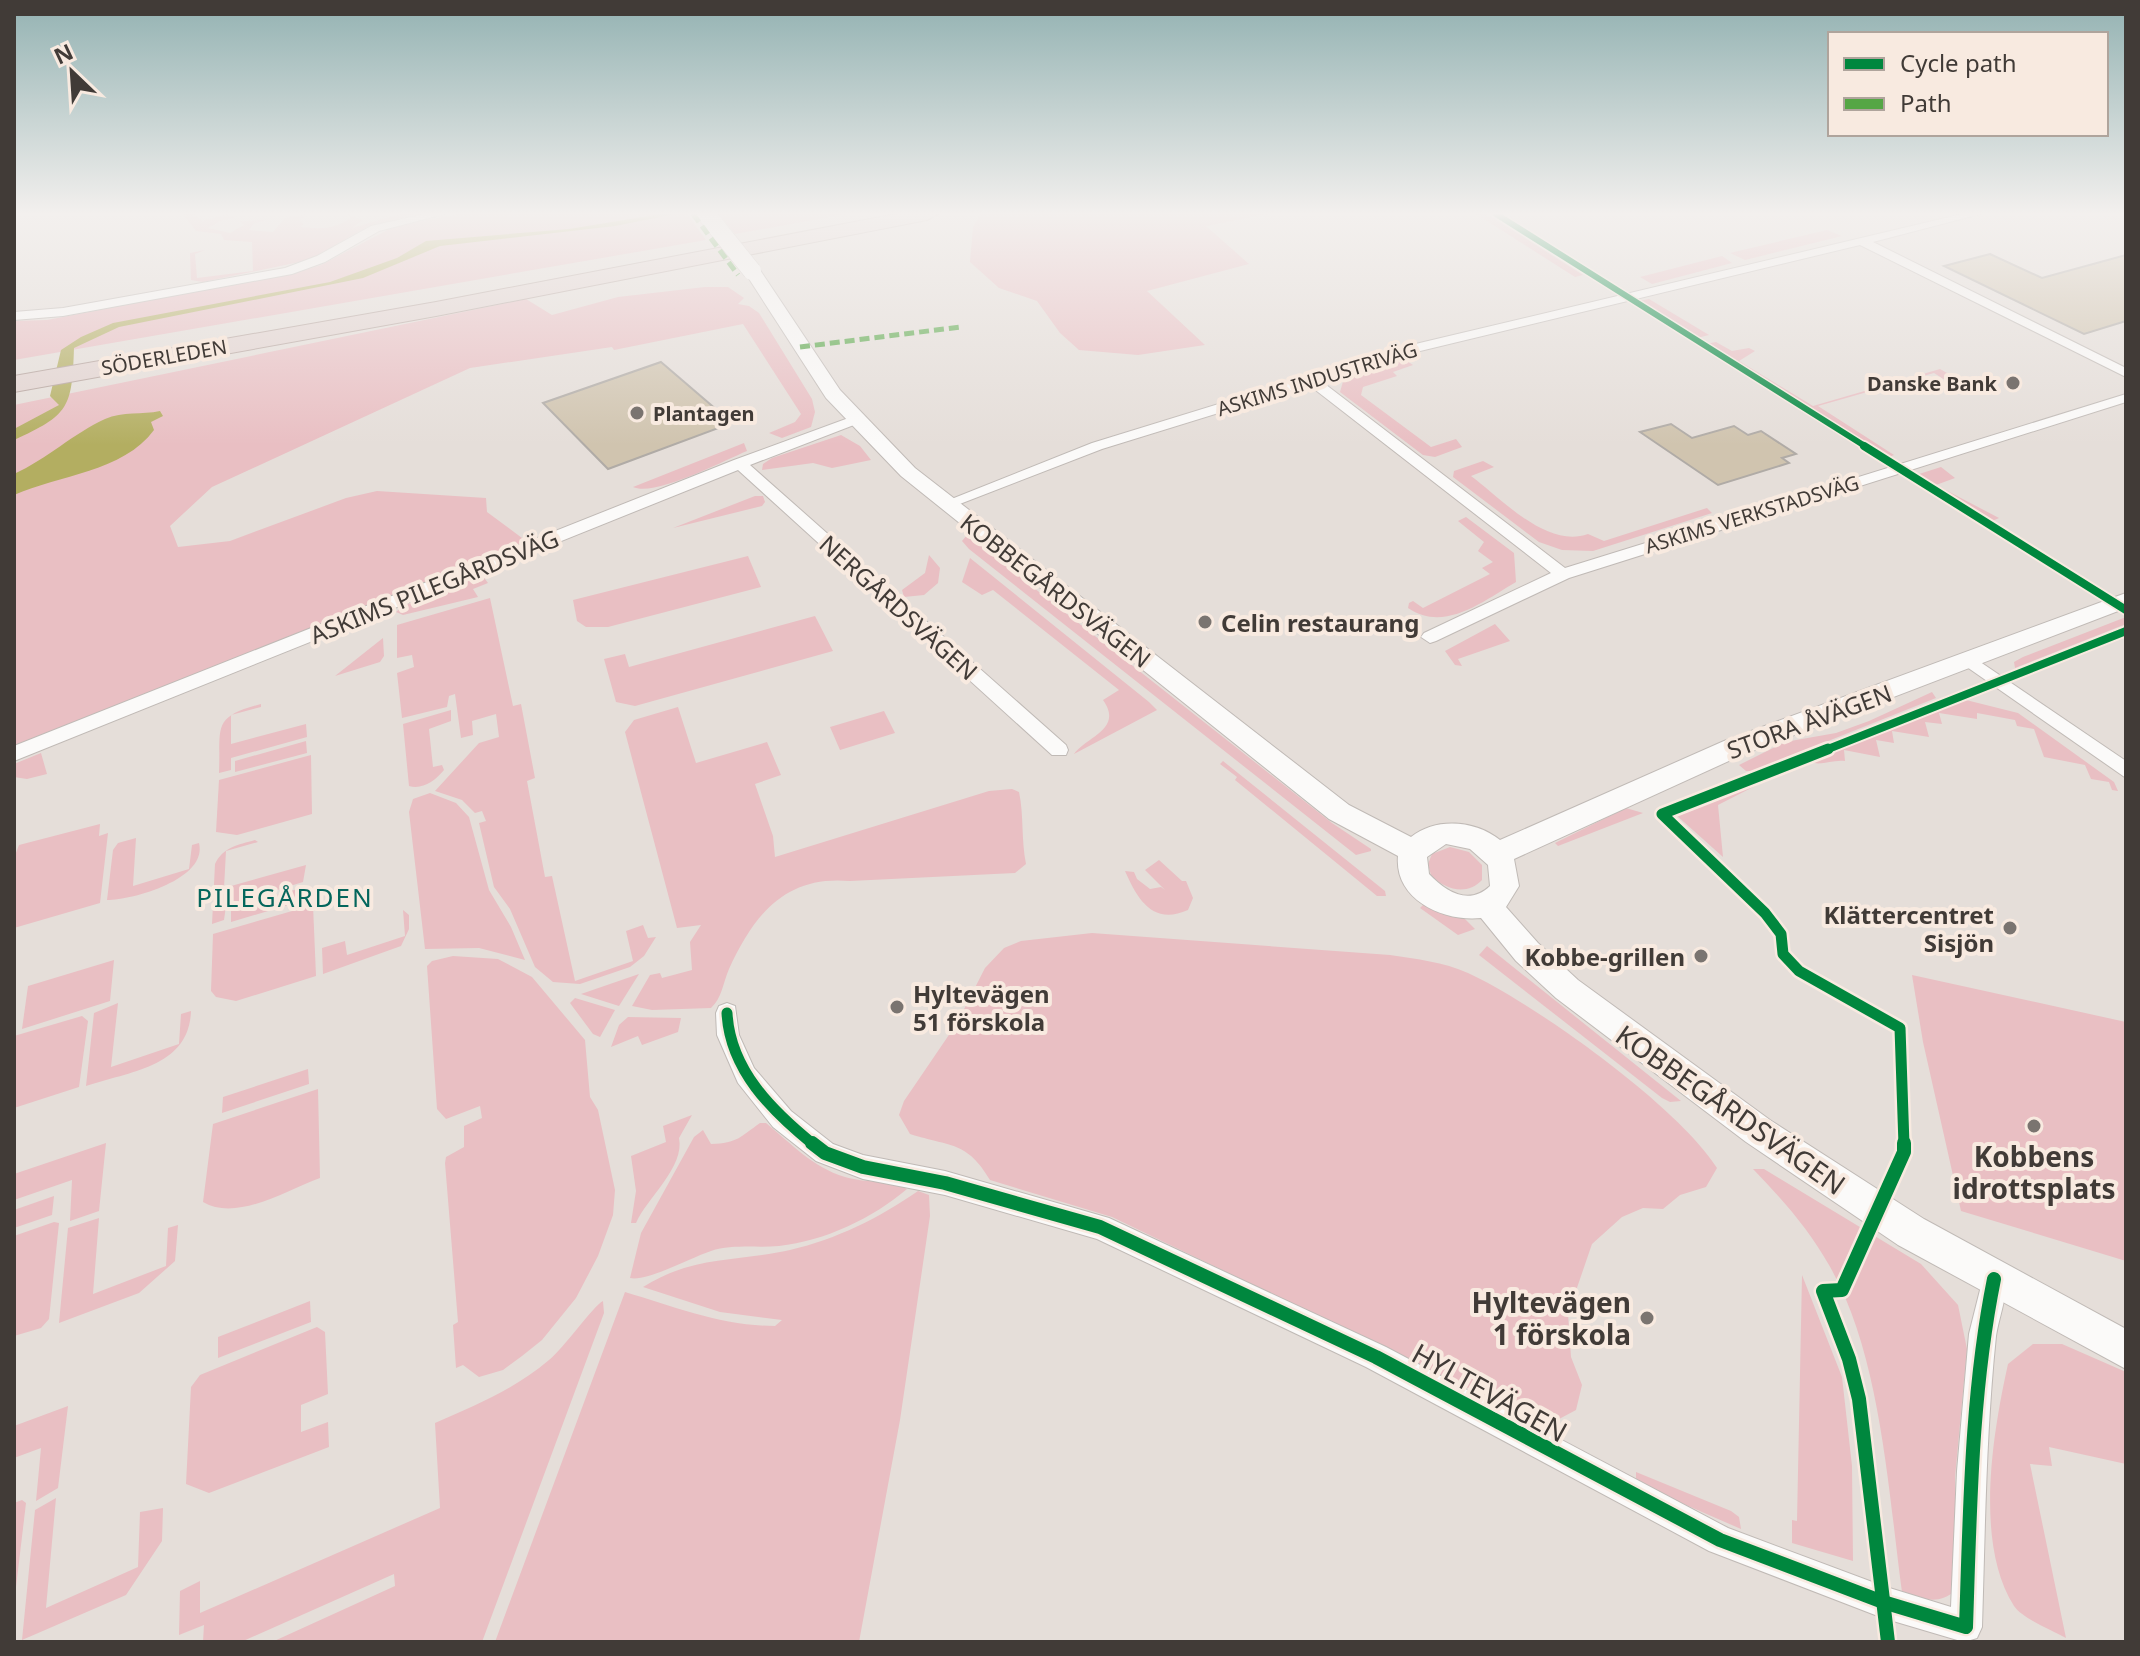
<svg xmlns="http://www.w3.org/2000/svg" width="2140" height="1656" viewBox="0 0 2140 1656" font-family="'Noto Sans',sans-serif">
	<rect width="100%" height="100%" fill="#e5ded9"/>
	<g fill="#e9bfc3">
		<path d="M183,214H194L202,221L227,214L235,218L222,220L208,228L230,233L244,225L239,221L267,220L254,223L249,230L273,232L285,218L306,214L299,221L304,224L300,227C319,229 335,230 350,218L348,214L363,220L352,228L400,214H416L367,227L309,260L203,282L191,280L190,253L205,250L195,254L197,278L253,271L252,242L224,240L221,234L196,231Z"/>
		<path d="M459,214H687L706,240L14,360V321L47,320L298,272L321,265L395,226Z"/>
		<path d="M718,214H846L735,234Z"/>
		<path d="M980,214H1268L1206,226L1249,264L1147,291L1205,345L1138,355L1079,350L1060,333L1037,301L999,288L970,262L973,227Z"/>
		<path d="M1476,214H1487L1583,275L1575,277Z"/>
		<path d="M1827,230L1842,236L1745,260L1730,253Z"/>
		<path d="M1722,256L1732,263L1652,284L1640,277Z"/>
		<path d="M705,287H728L744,298L738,304L749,306L759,313L812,399L815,412L811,427L782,438L769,433L795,422L801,414L743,324L614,350L612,347L470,368L212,487L170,526L178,547L230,541L346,498L377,491L486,498L487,512L526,541L14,747V405L526,299L552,315L618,297Z"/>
		<path d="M1649,299L1709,335L1697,338L1639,301Z"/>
		<path d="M1716,342L1732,351L1749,348L1755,351L1739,361L1813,406L1940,369L1954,377L1945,380L1934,373L1818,406L1894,455L1886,458L1705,344Z"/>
		<path d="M1404,359L1413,365L1393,372L1397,376L1363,387L1361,395L1431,447L1456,439L1462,447L1435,457L1423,455L1340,392L1344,378Z"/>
		<path d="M841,435L860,446L871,460L832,468L813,463L762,470L763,464L772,458Z"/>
		<path d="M744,443L747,451C723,461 655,497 633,487Z"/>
		<path d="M1483,461L1494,467L1471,476C1502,499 1547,549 1588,534L1604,541L1707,508L1712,513L1593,551L1562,550L1539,542L1453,477L1454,471Z"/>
		<path d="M1941,467L1955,478L1936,485L1999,518L1990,522L1916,475Z"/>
		<path d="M755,496H763L765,502L762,506L673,528Z"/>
		<path d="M1466,517L1514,553L1516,582C1483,601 1445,633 1408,608L1409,603L1413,601L1423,608L1490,574L1482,568L1493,562L1478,551L1484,542L1458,521Z"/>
		<path d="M967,535L1332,823L1371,849V851L1356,855L969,549L962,541Z"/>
		<path d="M929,555L940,568L938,583L924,595L904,597L902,590L925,573Z"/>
		<path d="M748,556L761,587L608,627H586L577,621L573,600Z"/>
		<path d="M970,558L1149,702L1157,710L1074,754C1086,737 1124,729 1103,700L1119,690L993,590L982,595L962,582Z"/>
		<path d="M482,575L488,583L473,589L478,597L403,615L396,612L403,606Z"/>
		<path d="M490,598L513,706L521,704L535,778L527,781L545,877L552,876L575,981L633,961L626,931L643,925L648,938L656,937L644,956L630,967L580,984L553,982L535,967L510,909L494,887L479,823L486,821L482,811L475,813L462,800L435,791L479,743L499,737L496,714L472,721L473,735L461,738L455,694L449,696L447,707L402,718L397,673L414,667L412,655L397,658V625Z"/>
		<path d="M815,616L833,651L635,706L616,702L604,659L625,654L629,667Z"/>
		<path d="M2126,617V624L2015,668L2014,662L2023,657Z"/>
		<path d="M1495,624L1510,641L1458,659L1462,666L1455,665L1445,651Z"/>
		<path d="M383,638L384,656L380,662L335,676Z"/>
		<path d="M1932,692L1936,698L1753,771H1746L1739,765L1785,742L1836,733L1869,721Z"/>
		<path d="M1966,700L2018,713L2114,782L2118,791L2112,790L2109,782L2091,779L2085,765L2044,757L2034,729L2017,726L2015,720L1977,713V719L1939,713L1942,724L1925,722L1929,737L1892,731L1894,743L1876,740L1880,757L1844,750L1845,761C1832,759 1818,768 1807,760Z"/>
		<path d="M261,704V707L231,715V744L306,724L307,737L231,758V770L219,773C221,727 211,717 261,704Z"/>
		<path d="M678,707L696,763L767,742L781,775L755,784L773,836L775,857L989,791L1012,789L1019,792C1024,815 1021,840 1026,864L1015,873L850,881C786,875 754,914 729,969C723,983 722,998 711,1008L652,1010L632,1006L650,975L660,973L662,978L692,970L690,942L701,925L677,928L625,732L634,720Z"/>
		<path d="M451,710V721L429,729L433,767L442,765L444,770C435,781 422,790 409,786L403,724Z"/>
		<path d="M884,711L895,733L840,750L830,727Z"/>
		<path d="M306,741L307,753L235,772V761Z"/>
		<path d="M41,753L47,774L27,779L14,777V764Z"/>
		<path d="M311,755L312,814L237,835L216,832L219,780Z"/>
		<path d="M1223,761L1385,891L1386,896H1377L1235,780L1237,777L1220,764Z"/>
		<path d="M1750,783L1755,786L1718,805L1723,857L1675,814Z"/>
		<path d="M430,793L456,803L469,817L489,890L511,927L525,960L479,948L425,949L409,812L413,799Z"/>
		<path d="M1626,808L1643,813L1558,846L1555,843Z"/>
		<path d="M100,824L99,836L108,833L100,903L14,928V858L19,845Z"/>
		<path d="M136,838L133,886L189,869L192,845L199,843C208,879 133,900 107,900L113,850L118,843Z"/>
		<path d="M255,840L258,842L226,851L224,888L306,865L303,882L226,906L224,920L212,924L215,864C223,847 238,845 255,840Z"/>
		<path d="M1450,847L1469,852L1482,865V880C1467,896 1445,890 1431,875L1428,864L1432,854Z"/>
		<path d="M1159,860L1182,881H1186L1193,898L1188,910C1152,926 1137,898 1125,871L1134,872L1137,879L1150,889L1161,887L1165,890L1145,870Z"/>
		<path d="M308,886V899L231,922V908Z"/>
		<path d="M1424,904L1461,915L1475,929L1458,935L1420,908Z"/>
		<path d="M313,905L316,976L236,1001L216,997L211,991L213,934Z"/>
		<path d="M403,910L409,915V929L401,946L323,974L322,948L345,941L347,955L405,936Z"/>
		<path d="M1092,933L1390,955C1417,959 1443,962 1468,973C1535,1004 1678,1106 1717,1168L1706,1187L1680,1195L1663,1209L1643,1208L1622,1217L1592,1244L1568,1314L1571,1357L1582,1385L1576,1410L1546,1426L1112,1217L990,1180C967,1141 951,1147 910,1134L899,1115L904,1101L957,1023L985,968L1004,948L1021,941Z"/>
		<path d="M1487,946L1681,1101L1670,1102L1662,1098L1479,955Z"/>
		<path d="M453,956L498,959L532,977L585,1040L590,1097L598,1110L615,1190L613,1215L598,1256L576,1298L542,1340L522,1356L503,1370L479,1377L463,1365L456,1368L453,1325L458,1322L445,1163L446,1157L464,1147V1126L482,1118L480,1106L446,1119L437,1109L427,966L432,961Z"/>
		<path d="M114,960L110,1001L22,1029L28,986Z"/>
		<path d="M639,974L619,1006L581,994Z"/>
		<path d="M1912,975L2126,1022V1261L1961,1211L1923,1042Z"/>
		<path d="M575,998L615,1010L600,1037L593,1034L570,1003Z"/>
		<path d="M118,1003L111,1067L179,1044L181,1014L191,1011C189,1067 131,1071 86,1086L94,1013Z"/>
		<path d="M82,1016L88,1021L79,1087L14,1108V1036Z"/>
		<path d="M628,1017L681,1018L678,1032L642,1045L638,1036L611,1047L619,1025Z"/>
		<path d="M308,1069L309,1084L222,1113L223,1097Z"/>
		<path d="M318,1089L320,1178C287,1190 237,1222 203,1202L213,1124Z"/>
		<path d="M692,1115L679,1138C685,1167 647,1198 636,1223H631L636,1191L631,1156L666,1142L663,1126Z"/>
		<path d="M760,1123H766C792,1144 812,1167 845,1177C865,1183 889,1180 907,1189C873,1218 825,1241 779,1246C757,1248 732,1244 711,1251C692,1257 647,1282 630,1278L641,1233L694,1137L703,1130L711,1144C738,1143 740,1137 760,1123Z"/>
		<path d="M106,1143L99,1211L70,1221L72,1180L14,1200V1174Z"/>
		<path d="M1753,1169H1764L1921,1264L1958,1305L1967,1349L1955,1477L1956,1590C1938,1606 1923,1599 1902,1592C1888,1490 1881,1355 1829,1265C1808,1228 1782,1199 1753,1169Z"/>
		<path d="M918,1191L929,1195L930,1216L900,1420L859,1642H495L625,1292C675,1307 723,1326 775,1326L782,1320L720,1312L643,1287C694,1255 736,1262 790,1250C837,1239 879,1218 918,1191Z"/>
		<path d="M54,1196L52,1215L14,1228V1210Z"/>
		<path d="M99,1218L93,1294L166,1266L168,1228L178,1225L175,1261L139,1293L59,1323L68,1228Z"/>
		<path d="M54,1222L59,1223L49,1319L41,1328L14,1336V1236Z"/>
		<path d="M1802,1275L1842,1377L1852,1466L1853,1561L1792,1543V1520L1797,1521Z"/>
		<path d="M310,1301L311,1322L218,1358V1337Z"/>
		<path d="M603,1301L604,1313L482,1642H272L395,1586L394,1574L241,1642H203L204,1625L179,1635L180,1591L200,1581V1613L440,1508L435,1423C476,1405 515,1389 549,1360C564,1348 593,1306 603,1301Z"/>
		<path d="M317,1327L325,1332L328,1394L301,1405V1432L328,1422L329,1447L209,1493L186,1484L191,1387L200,1375Z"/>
		<path d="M2033,1344H2062L2126,1372V1464L2049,1447L2052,1466L2030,1464L2066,1638C2052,1630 2023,1619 2014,1606C1974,1543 1993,1432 2008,1364Z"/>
		<path d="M68,1406L58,1488L36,1501L41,1448L14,1458V1426Z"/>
		<path d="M1636,1472L1731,1511L1739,1517L1741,1529L1647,1488L1636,1480Z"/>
		<path d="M56,1498L46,1608L138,1567L140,1512L163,1508L162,1541L126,1595L22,1640L35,1510Z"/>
		<path d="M22,1500L26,1503L14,1604V1503Z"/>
	</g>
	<g fill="#b3ae61">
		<path d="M661,214H675L615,226L440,246L363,278L119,327L74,348C72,408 69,415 14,440V429L59,405L50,396L61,350L81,337L113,323L330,282L397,258L426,241L569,229Z"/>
		<path d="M160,411L163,416L151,422L154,430C123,472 59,475 14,495V474C47,459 74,433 105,419C123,411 142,415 160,411Z"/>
	</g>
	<g fill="#d0c4af" stroke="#b0aba6" stroke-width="2">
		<path d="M1990,254L2042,278L2126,255V321L2084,334L1944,266Z"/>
		<path d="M661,362L732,423L608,469L543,403Z"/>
		<path d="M1671,424L1692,438L1734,426L1748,435L1761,431L1796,454L1782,458L1789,463L1718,485L1640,432Z"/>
	</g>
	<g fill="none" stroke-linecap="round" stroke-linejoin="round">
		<g stroke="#c0bab6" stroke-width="2">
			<g id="street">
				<path d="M425,214H444L379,231L325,262L292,274L63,316L14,320V312L63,308L285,268L317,256L371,226Z"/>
				<path d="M1962,214H1980L1873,242L2126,368V377L1860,245L1416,352L1321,381L1565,568L2126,394V402L1569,578L1436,641L1430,643L1421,637L1424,633L1551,573L1309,385L1102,449L952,507H942L939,504L1092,443L1407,346Z"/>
				<path d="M854,416L861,420L859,423L750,465L1066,745L1068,750L1066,755H1052L738,470L14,761V746L734,460Z"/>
				<path d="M1970,655L2126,761V778L1964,665L1961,661L1964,657Z"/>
				<path d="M727,1003L735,1006L739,1035L754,1068L791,1111L833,1144L863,1155L945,1171L1109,1218L1386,1347L1728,1528L1883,1586L1951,1607L1957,1471L1969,1334L1985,1270L1994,1266L2003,1270C2011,1289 1999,1315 1996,1336C1986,1432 1985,1530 1982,1627L1977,1638L1964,1642L1883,1618L1709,1551L1366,1367L1097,1239L945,1195L863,1179L816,1161L773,1127L738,1083L717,1035L716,1013L719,1006Z"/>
			</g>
		</g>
		<g stroke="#c0bab6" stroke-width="2">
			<path id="secondary" d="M752,266L758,267L840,390L915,468L1349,805L1411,837C1436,817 1475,820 1500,840L1724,741L2126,593V608L1742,755L1514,859L1519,886L1506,907L1538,943L1578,980L1770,1120L1924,1219L2126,1329V1369L1898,1245L1746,1142L1556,998L1516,961L1481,918C1444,922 1394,900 1398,856L1329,819L901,476L826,398L744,271ZM1446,844L1470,849L1488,865L1490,886C1469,906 1446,892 1429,874L1427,857Z"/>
		</g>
		<g stroke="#b4a29c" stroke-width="2">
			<path id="highway" d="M896,214H938L927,220L436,316L14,392V376L436,302Z"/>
		</g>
		<use href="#street" fill="#fbfaf9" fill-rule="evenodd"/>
		<use href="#secondary" fill="#fbfaf9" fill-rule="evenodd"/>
		<use href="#highway" fill="#e2d3d0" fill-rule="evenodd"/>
		<g stroke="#c0bab6" stroke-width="19" stroke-linecap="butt">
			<path id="secondary-bridge" d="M706,214L752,271"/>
		</g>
		<use href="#secondary-bridge" stroke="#fbfaf9" stroke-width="18"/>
		<g stroke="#55a645" stroke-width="5" stroke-dasharray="10 5" stroke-linecap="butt">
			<path d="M693,214L738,275"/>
			<path d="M800,347L960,327"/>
		</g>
		<g stroke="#f8eae0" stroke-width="9">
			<path id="cycleway-far3" d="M1496,214L1868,448"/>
		</g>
		<g stroke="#f8eae0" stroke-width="12">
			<g id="cycleway-far2">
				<path d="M1864,446L2126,610"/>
				<path d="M1823,751L2126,631"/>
			</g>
		</g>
		<g stroke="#f8eae0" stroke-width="16">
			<g id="cycleway-far1">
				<path d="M1828,749L1662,814L1765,913L1781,934L1783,954L1799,971L1900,1028L1904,1145"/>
				<path d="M727,1013C730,1070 772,1111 814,1145"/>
			</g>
		</g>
		<g stroke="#f8eae0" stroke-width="19">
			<g id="cycleway">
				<path d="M812,1143L825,1153L863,1167L945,1183L1100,1227L1376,1357L1720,1540L1883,1602L1966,1627C1970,1511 1971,1393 1994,1279"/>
				<path d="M1888,1642L1859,1399L1849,1359L1823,1291L1842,1290L1904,1152V1143"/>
			</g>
		</g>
		<use href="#cycleway-far3" stroke="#00873e" stroke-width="6"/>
		<use href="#cycleway-far2" stroke="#00873e" stroke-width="8"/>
		<use href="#cycleway-far1" stroke="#00873e" stroke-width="11"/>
		<use href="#cycleway" stroke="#00873e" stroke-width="14"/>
	</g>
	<linearGradient id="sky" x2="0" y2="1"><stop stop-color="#93b2b2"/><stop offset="0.48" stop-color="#f3f0ee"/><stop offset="1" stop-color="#f3f0ee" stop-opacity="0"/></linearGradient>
	<rect width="2140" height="445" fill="url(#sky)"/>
	<g fill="#7a7470" stroke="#f8eae0" stroke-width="3">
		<circle cx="2013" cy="383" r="8"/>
		<circle cx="637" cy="413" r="8"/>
		<circle cx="1205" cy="622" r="8"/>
		<circle cx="2010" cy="928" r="8"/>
		<circle cx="1701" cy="956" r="8"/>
		<circle cx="897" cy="1007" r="8"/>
		<circle cx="2034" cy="1126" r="8"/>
		<circle cx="1647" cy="1318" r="8"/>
	</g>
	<g text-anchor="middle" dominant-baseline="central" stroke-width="8" stroke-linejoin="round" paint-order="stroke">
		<g font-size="20" fill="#413b37" stroke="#f8eae0">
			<text transform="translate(164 357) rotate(-10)">SÖDERLEDEN</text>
			<text transform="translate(1317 379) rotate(-17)">ASKIMS INDUSTRIVÄG</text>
			<text transform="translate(1752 514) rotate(-17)">ASKIMS VERKSTADSVÄG</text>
		</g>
		<g font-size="20" font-weight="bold" fill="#413b37" stroke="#f8eae0" text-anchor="end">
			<text x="1997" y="383">Danske Bank</text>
			<text x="653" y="413" text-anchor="start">Plantagen</text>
		</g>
		<g font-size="24" fill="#413b37" stroke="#f8eae0">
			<text transform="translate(434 586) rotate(-22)">ASKIMS PILEGÅRDSVÄG</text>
			<text transform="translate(1056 590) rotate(38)">KOBBEGÅRDSVÄGEN</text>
			<text transform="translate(899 607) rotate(42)">NERGÅRDSVÄGEN</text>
			<text transform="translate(1809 721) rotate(-20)">STORA ÅVÄGEN</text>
		</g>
		<g font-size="24" font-weight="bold" fill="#413b37" stroke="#f8eae0" text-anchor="start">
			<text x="1221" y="622">Celin restaurang</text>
			<text x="1994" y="914" text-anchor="end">Klättercentret<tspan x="1994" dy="28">Sisjön</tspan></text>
			<text x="1685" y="956" text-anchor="end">Kobbe-grillen</text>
			<text x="913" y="993">Hyltevägen<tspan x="913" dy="28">51 förskola</tspan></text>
		</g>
		<g font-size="26" letter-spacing="2" fill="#05665c" stroke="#f8eae0">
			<text x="285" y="897">PILEGÅRDEN</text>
		</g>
		<g font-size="28" fill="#413b37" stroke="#f8eae0">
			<text transform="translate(1731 1109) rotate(35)">KOBBEGÅRDSVÄGEN</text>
			<text transform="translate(1490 1392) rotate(29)">HYLTEVÄGEN</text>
		</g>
		<g font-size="28" font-weight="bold" fill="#413b37" stroke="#f8eae0">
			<text x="2034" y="1156">Kobbens<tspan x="2034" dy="32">idrottsplats</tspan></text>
			<text x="1631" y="1302" text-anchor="end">Hyltevägen<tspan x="1631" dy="32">1 förskola</tspan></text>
		</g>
	</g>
	<rect width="2140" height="1656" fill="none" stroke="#413b37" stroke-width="32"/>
	<rect x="1828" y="32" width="280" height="104" fill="#f8eae0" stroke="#afa49c" stroke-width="2"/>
	<rect x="1844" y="58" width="40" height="12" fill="#00873e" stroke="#afa49c" stroke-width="2"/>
	<text x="1900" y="72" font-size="24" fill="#413b37">Cycle path</text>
	<rect x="1844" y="98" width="40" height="12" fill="#55a645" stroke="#afa49c" stroke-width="2"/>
	<text x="1900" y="112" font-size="24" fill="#413b37">Path</text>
	<g transform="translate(72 72) rotate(335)" stroke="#f8eae0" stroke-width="6" paint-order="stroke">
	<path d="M0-6L14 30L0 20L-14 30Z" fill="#413b37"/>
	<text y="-12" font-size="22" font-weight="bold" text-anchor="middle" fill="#413b37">N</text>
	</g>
</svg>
